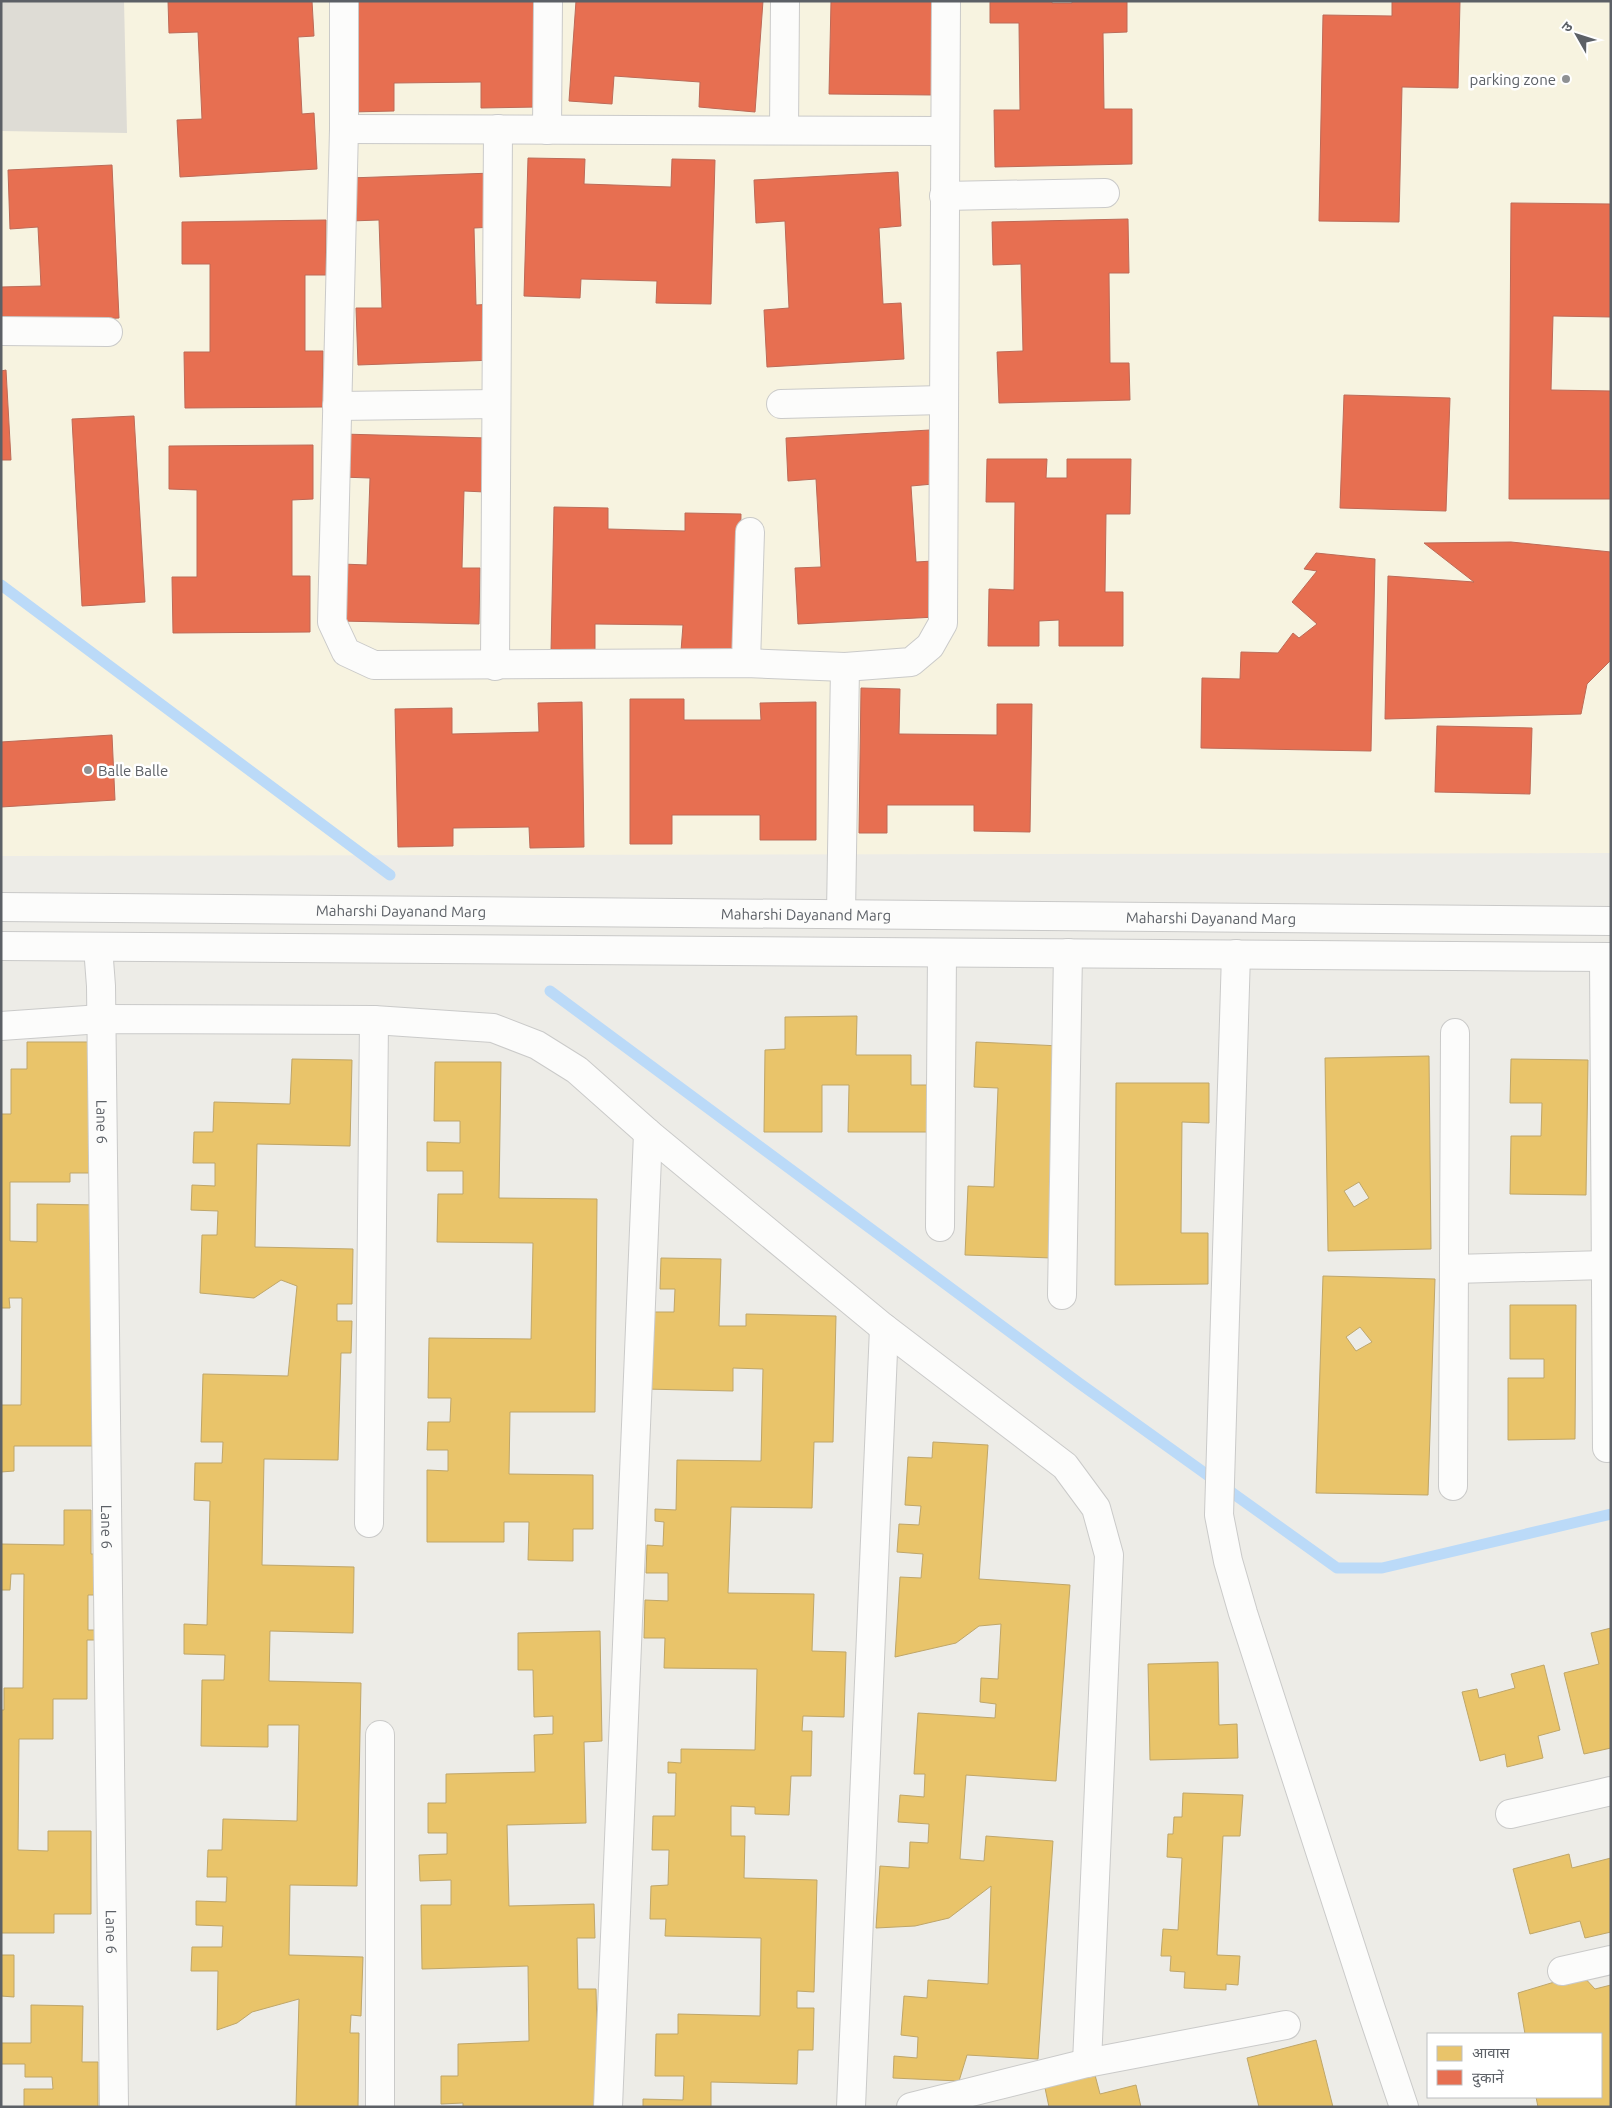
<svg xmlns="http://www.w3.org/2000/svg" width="1612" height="2108" viewBox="0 0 1612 2108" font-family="Ubuntu,'Noto Sans Devanagari',sans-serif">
	<rect width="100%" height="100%" fill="#edece7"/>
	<path fill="#f7f3e0" d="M1,1H1611V853L1,856Z"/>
	<path fill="#dedcd5" d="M1,1H124L127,133L1,131Z"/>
	<g fill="#e9c46a" stroke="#bfa669" fill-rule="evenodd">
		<path d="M857,1016L856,1055H911V1085H929L928,1132H848L849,1085H822V1132H764L765,1050L785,1049V1017Z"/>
		<path d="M27,1042H95V1173H70V1182H10V1241L37,1242V1204L100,1205L98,1446H14V1471L1,1472V1405H21L22,1298H9L10,1308H1V1114H11V1069H27Z"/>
		<path d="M976,1042L1060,1046L1052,1258L965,1255L968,1186L994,1187L998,1088L974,1087Z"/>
		<path d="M1429,1056L1431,1249L1328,1251L1325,1058ZM1359,1182L1369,1198L1354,1207L1344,1191Z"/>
		<path d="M292,1059L352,1060L350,1146L257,1144L255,1247L353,1249L352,1304H337V1321H352L351,1353H341L338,1460L264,1459L262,1565L354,1567L353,1633L270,1631L269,1681L361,1683L357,1886L290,1885L289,1955L363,1957L361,2016L351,2015L350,2033H359L358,2107H296L299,1999L252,2012L237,2023L217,2030L218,1971H191L192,1947H222L223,1926L196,1925V1901L226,1902L227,1877H207L208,1850H222L223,1819L297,1821L299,1725H268V1747L201,1746L202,1680H224L225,1655L184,1654V1624L207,1625L210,1501L194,1500L195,1463H222L223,1442H201L203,1374L288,1376L297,1286L281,1280L254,1298L200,1293L202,1235H217L218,1211L191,1210L192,1185L215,1186V1163H193L194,1132H213L214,1102L290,1104Z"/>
		<path d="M1511,1059L1588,1060L1586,1195L1510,1194L1511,1136H1541L1542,1103H1510Z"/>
		<path d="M435,1062H501L499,1198L597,1199L595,1412H510L509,1474L593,1475V1529H573V1561L528,1560L529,1522H504V1542H427V1470L448,1471V1450H427L428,1422H450L451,1398H428L429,1338L531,1339L533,1243L437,1242L438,1194H463V1171H427V1142L460,1143V1121H434Z"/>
		<path d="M1116,1083H1209V1123L1182,1122L1181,1233H1208V1284L1115,1285Z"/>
		<path d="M661,1258L721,1259L719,1326H746V1314L836,1316L833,1442H814L812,1508L731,1507L728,1593L814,1594L812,1651L846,1652L844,1717L803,1716L802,1731H812L811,1776H791L789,1815L755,1814V1807L731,1806V1836H745L744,1878L817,1880L814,1992L797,1991V2008H814L813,2050H798L797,2084L711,2082V2107H643V2099L683,2100L684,2076H655L656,2034H678V2014L760,2016L761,1938L665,1936L666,1919H650L651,1886L668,1885L669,1850H652L653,1816H675L676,1773H668V1762L681,1763V1749L755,1750L757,1669L664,1668L665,1638H644L645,1600L668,1601V1573H646L647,1545L663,1546L664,1522L655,1521V1509L676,1510L677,1460L761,1461L763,1369L733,1368V1391L644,1389L646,1312H674L675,1289H660Z"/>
		<path d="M1323,1276L1435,1279L1428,1495L1316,1493ZM1360,1327L1372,1342L1356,1351L1346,1337Z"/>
		<path d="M1510,1305H1576L1575,1439L1508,1440V1378H1544V1359H1510Z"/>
		<path d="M933,1442L988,1445L979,1579L1070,1585L1056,1781L966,1775L960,1859L984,1861L986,1836L1053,1841L1038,2059L967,2055L959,2081L893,2078L894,2056L917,2058L918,2037L901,2035L904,1996L927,1998L928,1980L988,1984L991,1886L949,1918L915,1926L876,1928L880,1866L909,1868L910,1842L928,1843L929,1824L898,1822L900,1795L924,1797L925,1774H914L918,1713L995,1718L996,1704L980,1702L981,1678L998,1679L1001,1624L979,1626L956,1643L895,1657L900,1577L921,1578L923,1554L897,1552L899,1524L919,1525L921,1506L905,1505L908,1457L932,1458Z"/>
		<path d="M64,1510H91V1554H102V1595H88V1630H98V1640H87V1699H53V1739H19L18,1850L48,1851V1831H91V1914H54V1933H1V1710H4V1688H23L24,1574H11L10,1590H1V1544L64,1545Z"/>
		<path d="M1611,1628V1748L1584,1754L1564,1673L1599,1664L1591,1633Z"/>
		<path d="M600,1631L602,1741L584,1742L586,1823L507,1825L509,1906L594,1904L595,1938H577L578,1989H596L599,2107H463V2103L441,2104V2076H458V2044L529,2041L528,1966L422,1969L421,1905H451V1880L420,1881L419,1855L447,1854V1833H428V1803H446V1774L535,1772L534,1735L553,1734V1716L534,1717L533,1670H518V1633Z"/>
		<path d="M1218,1662L1219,1725L1237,1724L1238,1758L1150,1760L1148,1664Z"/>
		<path d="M1544,1665L1560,1730L1538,1736L1543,1758L1507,1767L1505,1754L1480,1761L1462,1692L1477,1689L1479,1698L1515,1688L1511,1674Z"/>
		<path d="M1183,1793L1243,1795L1240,1836H1223L1217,1955L1240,1956L1238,1985L1226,1984V1990L1184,1988L1185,1972L1170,1971L1171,1956H1161L1163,1929L1178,1930L1182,1858L1167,1857L1168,1834H1173L1174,1817H1182Z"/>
		<path d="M1569,1854L1572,1868L1611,1858V1932L1585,1938L1580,1921L1530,1934L1513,1869Z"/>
		<path d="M1,1955H14V1997L1,1996Z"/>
		<path d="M1581,1974L1595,1989L1611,1985V2107H1538L1536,2097H1601V2034H1525L1518,1993Z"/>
		<path d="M31,2005L83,2006L82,2062H98V2107H24V2089H53L52,2077H25V2064H1V2043H31Z"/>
		<path d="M1316,2040L1333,2107H1259L1247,2058Z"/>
		<path d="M1095,2075L1100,2094L1136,2085L1141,2107H1049L1045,2088Z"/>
	</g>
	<g fill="#e76f51" stroke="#bd6a57">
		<path d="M168,1H312L314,36L298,37L302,114L314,113L317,169L180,177L177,120L202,119L198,32L169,33Z"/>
		<path d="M351,1H537L538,107L481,108V82L394,83V111L351,112Z"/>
		<path d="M576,1H763L755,112L699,107L700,82L614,76L612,104L569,101Z"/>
		<path d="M831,1H935L933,95L829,94Z"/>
		<path d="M990,1H1052V3H1072V1H1127V32L1103,33L1104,109H1132V164L995,167L994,110H1020L1019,23H990Z"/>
		<path d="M1392,1H1460L1458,88L1402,87L1399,222L1319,221L1323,15L1392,16Z"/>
		<path d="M528,158L585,159L584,184L671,187L672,159L715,160L711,304L656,303L657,281L581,279L580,298L524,296Z"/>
		<path d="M112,165L119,318L1,324V287L41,286L38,227L10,229L8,170Z"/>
		<path d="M898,172L901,226L879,228L883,304L901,303L904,359L767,367L764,310L789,308L785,221L756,223L754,180Z"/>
		<path d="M493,173L495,227L474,228L476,305L494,304L495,360L358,365L356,308H382L379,220L350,221L349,178Z"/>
		<path d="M1511,203L1611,204V317L1553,316L1551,390L1611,391V499H1509Z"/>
		<path d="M1128,219L1129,273H1109L1110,363H1129L1130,400L999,403L997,352L1023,351L1021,264L993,265L992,222Z"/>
		<path d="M326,220V275H305V351H323V407L185,408L184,352H210V264H182V222Z"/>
		<path d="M6,370L11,460H1V371Z"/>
		<path d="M1344,395L1450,398L1446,511L1340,508Z"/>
		<path d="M134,416L145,602L82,606L72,419Z"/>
		<path d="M930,430L933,484L911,486L916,562L933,561L936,617L798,624L795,568L821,567L816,479L788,481L786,438Z"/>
		<path d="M342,434L487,438L485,492L464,491L462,568H480L479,624L340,621L342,564L367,565L370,478L341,477Z"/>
		<path d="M313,445V499L292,500V576H310V632L173,633L172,577H197V490L169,489V446Z"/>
		<path d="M987,459H1047L1046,478H1067V459H1131L1130,514H1106L1105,592H1123V646H1059V620L1039,621V646H988L989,589L1014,590L1015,502H986Z"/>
		<path d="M554,507L608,508V529L685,531V513L741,514L738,651H681L683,625L595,624V652H551Z"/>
		<path d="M1511,542L1611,552V660L1587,684L1581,714L1385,719L1388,576L1474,582L1424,543Z"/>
		<path d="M1316,553L1375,559L1371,751L1201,748L1202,678L1240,679L1241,652L1278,653L1293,633L1299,638L1317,624L1292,602L1317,571L1304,569Z"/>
		<path d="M861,688L900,689L899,734L997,735V704H1032L1030,832L974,831V805H887V833H859Z"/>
		<path d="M630,699H684V720H761L760,703L816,702V840H760V815H672V844H630Z"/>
		<path d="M582,702L584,847L530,848L529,827L453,828V846L398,847L395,709L452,708V734L539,732L538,703Z"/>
		<path d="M1437,726L1532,728L1530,794L1435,792Z"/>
		<path d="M112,735L115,800L1,807V742Z"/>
	</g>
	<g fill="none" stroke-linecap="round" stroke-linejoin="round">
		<g stroke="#bbdaf8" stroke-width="11">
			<path d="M1,585L390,875"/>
			<path d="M550,991L1079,1383L1337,1568H1382L1611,1514"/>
		</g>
		<g stroke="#cacac9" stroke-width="30">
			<g id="street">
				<path d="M344,1V129L332,622L346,652L374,665L746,663L845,667L911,662L930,646L943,623L946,1"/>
				<path d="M344,129L944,131"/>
				<path d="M547,130L548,1"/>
				<path d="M784,130L785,1"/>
				<path d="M944,196L1105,193"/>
				<path d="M1,331L108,332"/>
				<path d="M781,404L943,400"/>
				<path d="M337,406L496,404"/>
				<path d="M746,663L750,532"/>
				<path d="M495,666L498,129"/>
				<path d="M841,914L845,667"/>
				<path id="s1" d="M98,947L101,986L114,2107"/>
				<path d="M1236,954L1219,1515L1228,1561L1243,1613L1371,2009L1404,2107"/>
				<path d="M1604,957L1607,1448"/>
				<path d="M1,1026L101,1019L374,1020L493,1028L537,1045L577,1070L648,1133L884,1328L1065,1466L1096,1508L1109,1555L1087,2063"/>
				<path d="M940,1227L942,953"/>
				<path d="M1454,1269L1605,1265"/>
				<path d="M1062,1295L1068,953"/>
				<path d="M1453,1486L1455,1033"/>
				<path d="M369,1523L374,1020"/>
				<path d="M380,1735V2107"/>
				<path d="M1510,1814L1611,1791"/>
				<path d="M1562,1971L1611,1960"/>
				<path d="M608,2107L648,1133"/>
				<path d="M851,2107L884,1328"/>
				<path d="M911,2107L1087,2063L1286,2025"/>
			</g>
		</g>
		<g stroke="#c9c9c8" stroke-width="30">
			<g id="secondary">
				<path id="s2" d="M1,907L1611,921"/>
				<path d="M1,946L1611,957"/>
			</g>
		</g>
		<use href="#street" stroke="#fcfcfb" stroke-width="28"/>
		<use href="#secondary" stroke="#fcfcfb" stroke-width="28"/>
	</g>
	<g fill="#8f9193" stroke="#fff" stroke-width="2">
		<circle cx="1566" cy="79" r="5"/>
		<circle cx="88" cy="770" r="5"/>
	</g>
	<g text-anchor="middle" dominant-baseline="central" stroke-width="5" stroke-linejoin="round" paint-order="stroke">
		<g font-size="15" fill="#5c6066" stroke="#fff" text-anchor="end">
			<text x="1556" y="79">parking zone</text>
			<text x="98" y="770" text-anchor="start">Balle Balle</text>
		</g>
		<g font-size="15" fill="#5c6066" stroke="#fff">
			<text stroke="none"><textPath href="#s2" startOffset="400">Maharshi Dayanand Marg</textPath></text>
			<text stroke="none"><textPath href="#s2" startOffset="805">Maharshi Dayanand Marg</textPath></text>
			<text stroke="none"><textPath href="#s2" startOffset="1210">Maharshi Dayanand Marg</textPath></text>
			<text stroke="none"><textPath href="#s1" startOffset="175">Lane 6</textPath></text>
			<text stroke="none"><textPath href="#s1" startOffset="580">Lane 6</textPath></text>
			<text stroke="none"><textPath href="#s1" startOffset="985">Lane 6</textPath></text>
		</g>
	</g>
	<rect width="1612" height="2108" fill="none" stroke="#5c6066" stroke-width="5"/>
	<rect x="1427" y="2033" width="175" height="65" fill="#ffffff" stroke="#bebfc2"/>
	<rect x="1437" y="2046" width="25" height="15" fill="#e9c46a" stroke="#bebfc2"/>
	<text x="1472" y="2058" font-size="15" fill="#5c6066">आवास</text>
	<rect x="1437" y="2070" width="25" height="15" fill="#e76f51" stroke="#bebfc2"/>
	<text x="1472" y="2083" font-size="15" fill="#5c6066">दुकानें</text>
	<g transform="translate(1577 35) rotate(309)" stroke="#ffffff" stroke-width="4" paint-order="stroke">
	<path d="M0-4L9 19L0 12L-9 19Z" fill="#5c6066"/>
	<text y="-8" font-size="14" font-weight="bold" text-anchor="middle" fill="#5c6066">उ</text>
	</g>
</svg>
